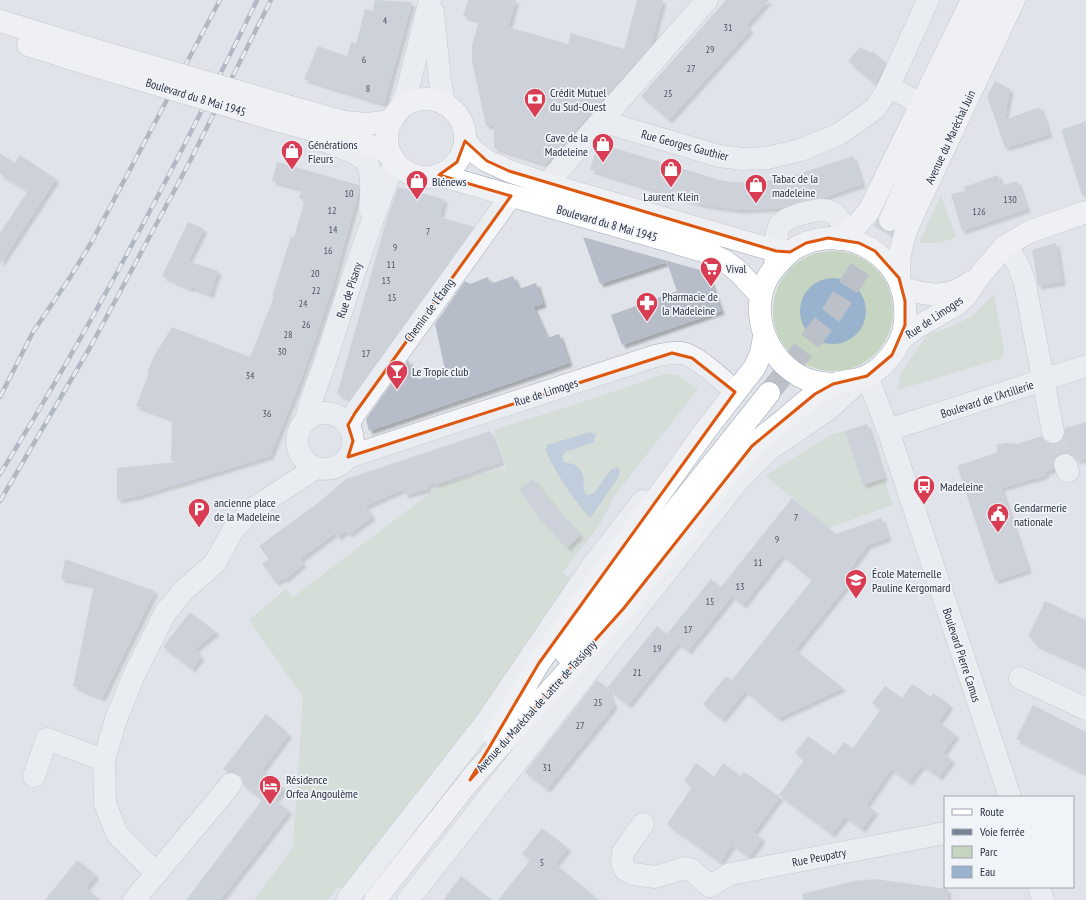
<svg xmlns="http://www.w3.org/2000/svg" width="1086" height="900" viewBox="0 0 1086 900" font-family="'PT Sans Narrow',sans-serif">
	<defs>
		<filter id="shadow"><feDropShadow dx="3.5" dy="3.5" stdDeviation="1" flood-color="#0004"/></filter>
	</defs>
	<rect width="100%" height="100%" fill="#e0e4ea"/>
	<g fill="#c6d5c1">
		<path d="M941,195L956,237L940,243H919Z"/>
		<circle cx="833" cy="311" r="60"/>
		<path d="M994,294L1004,349L1002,358L898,390L900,376L908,362L927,335L948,328L972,316Z"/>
		<path d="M664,374L678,375L698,389L615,495L601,523L563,572L574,582L443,768L349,886L337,888L328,900H254L293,847L303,697L249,620L286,589L293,597L438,487V485L507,468L494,430L598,397Z"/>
		<path d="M845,431L863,484L884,478L893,505L828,528L813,516V514L765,476L830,435Z"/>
	</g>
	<g fill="#99b2cd">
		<circle cx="833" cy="311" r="33"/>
		<path d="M590,432L593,434L595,433L596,437L594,438V442L565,452L562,457L563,462C566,463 569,463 573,464C584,469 585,479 583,489L586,494L589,495L595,492L611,469H614L616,467L619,469L620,475L591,517L588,516C571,496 556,474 545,449L547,448V445Z"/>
	</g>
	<g fill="#b7bdc8" filter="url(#shadow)">
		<path d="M375,0L412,2L384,104L304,79L318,46L347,56L351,42L356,44L365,9L373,11Z"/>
		<path d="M468,0H516L508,27L568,44L571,33L624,49L637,0H663L651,45L545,164L494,148V126H486L472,61V46L479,20L463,16Z"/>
		<path d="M726,0H769L746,25L750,30L669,120L641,96Z"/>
		<path d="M860,47L871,53L872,51L886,63L875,84L848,61Z"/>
		<path d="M995,81L1010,89L1004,120L1040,107L1049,134L1005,148L987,96Z"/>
		<path d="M1086,121V195H1082L1061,130Z"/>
		<path d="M598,143L720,180L733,182L754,183L790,177L853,156L862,184L822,198L803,201L781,208L740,210L704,205L590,170Z"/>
		<path d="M0,153L15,163L20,155L56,179L0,264V233L28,191L0,174Z"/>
		<path d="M277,162L359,185V190L331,291L316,336L299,384L270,456L138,496L117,500V468L176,462L171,460L172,419L136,406L149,373L147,372L154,356L172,327L250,357L274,297H272L291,236L294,237L305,200L299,198L302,189L272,181Z"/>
		<path d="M998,175L1001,186L1017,181L1027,209L962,231L951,194L965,191L964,187Z"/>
		<path d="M398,187L444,199L440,217L474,227L350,399L337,394L387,218Z"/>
		<path d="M188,222L204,229L188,261L218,271L210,295L192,287L191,289L162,276Z"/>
		<path d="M583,237L707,272L721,311L622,345L611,315L677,291L667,262L600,284Z"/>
		<path d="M1056,243L1062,282L1038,286L1032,250Z"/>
		<path d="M513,276L519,289L536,283L543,304L533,307L547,338L559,334L569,363L369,431L366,419L408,360L416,380L445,370L435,324L465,281L470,284L488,277L490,284Z"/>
		<path d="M1086,422V458L1077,461L1072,454L1065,453L1060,454L1054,458L1053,464V469L1045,472L1046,475L1001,488L1028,570L995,581L957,466L998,452L996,445L1006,443L1017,444L1042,436L1044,440L1049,444H1056L1061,442L1065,436V428Z"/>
		<path d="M867,424L884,478L863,485L845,431Z"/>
		<path d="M490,431L501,462L439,483L427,485L428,489L405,495L404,489L365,506L372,517L349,534L346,531L338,537L335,533L300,559L303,564L284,580L283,578L276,583L262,564L269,559L259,546L319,502L346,479Z"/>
		<path d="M533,479L558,511L580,535L567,548L538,516L519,489Z"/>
		<path d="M792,498L836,534L881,518L888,538L868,545L845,575L851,580L795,650L843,688L778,718L745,691L722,719L703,704L726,676L732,680L812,580L782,555L743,605L732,596L688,651L678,643L628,705L607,688L657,626L667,634L711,579L721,587Z"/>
		<path d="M65,559L155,591L102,698L73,686L94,585L61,579Z"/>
		<path d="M1045,601L1086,620V667L1034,644L1036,641L1028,637Z"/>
		<path d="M190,612L216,632L195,649L201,657L192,669L163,647Z"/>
		<path d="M597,680L607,688L614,706L547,789L525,772Z"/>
		<path d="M912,684L931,697L933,693L950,705L938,722L956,735L943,753L952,760L939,777L922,765L909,782L891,769L866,805L875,811L862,829L845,817L832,834L779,795L804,760L795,753L808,736L834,755L844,742L853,748L881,709L872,703L885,686L902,698Z"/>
		<path d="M1033,705L1086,732V774L1016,739Z"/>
		<path d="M266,714L289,734L262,770L284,788L275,800L289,811L220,900H186L262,800L243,785V779L239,774L233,772H227L223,769Z"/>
		<path d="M696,763L714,777L723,763L741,776L744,772L780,797L754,832L762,839L749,857L732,845L720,862L667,824L692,787L684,781Z"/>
		<path d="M542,828L568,848L555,864L599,900H498L530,860L522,854Z"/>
		<path d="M77,860L96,875L86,888L101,900H45Z"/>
		<path d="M461,876L492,900H443Z"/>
		<path d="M875,879L948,889L947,900H803L802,894L854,881Z"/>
	</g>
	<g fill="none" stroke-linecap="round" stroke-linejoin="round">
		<path stroke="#bbc0c9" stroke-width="22" stroke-dasharray="22 11" stroke-linecap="butt" d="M1053,432L1065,465"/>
		<path stroke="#bbc0c9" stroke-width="22" stroke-dasharray="22 11" stroke-linecap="butt" d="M769,393L833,312L890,220"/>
		<g stroke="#a5abb5" stroke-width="23">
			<g id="minor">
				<path d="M433,12L440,81L444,104"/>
				<path d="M889,86L920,104"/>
				<path d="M398,112L407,92L430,0"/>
				<path d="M601,121L719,156L743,159L767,158L801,150L839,134L876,108L889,86L928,0"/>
				<path d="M320,139C331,144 357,152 365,160C374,171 371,196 370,209"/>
				<path d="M547,184L601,121L707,0"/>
				<path d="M1005,246C1016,259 1020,267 1025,284L1053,432"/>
				<path d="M775,266C776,255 774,235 780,225C784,217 813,210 823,210C828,210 832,212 835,214L859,243"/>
				<path d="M867,376L888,430L1010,797"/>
				<circle cx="325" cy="441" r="28"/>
				<path d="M306,420C311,395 322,374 329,350C349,287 370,223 395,161"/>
				<path d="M348,425L355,413L511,196"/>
				<path d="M888,430L1086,366"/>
				<path d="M348,457L655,356C664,354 673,352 682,353C697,356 724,381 735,392"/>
				<path d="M1065,465L1068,471"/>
				<path d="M1020,678L1086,709"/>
				<path d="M34,776L47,739L104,760"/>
				<path d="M643,824L623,852L622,862L625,870L633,874L655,877L685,868L690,869L710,886"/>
				<path d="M156,873L117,834L105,803L104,760L116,719L133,677L165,613L184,590L215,563L233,530L254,508L316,468"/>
				<path d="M710,886L730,874L945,833"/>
				<path d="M1039,887L1043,900"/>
				<path d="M134,900L231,784"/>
				<path d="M347,900L487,721L593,565L643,501"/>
				<path d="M408,900L741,477L770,449L830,408L862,378"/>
			</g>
		</g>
		<g stroke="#9fa8b7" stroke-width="23">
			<g id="major">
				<path d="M0,21L92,49"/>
				<path d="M28,45L88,64"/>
				<circle cx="426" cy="138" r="39"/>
				<path d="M291,107L345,122L367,124L392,121"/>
				<path d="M279,121L379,148L392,156"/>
				<path d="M465,141L476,153L487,161L509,171L547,184L776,251L790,252"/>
				<path d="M439,175L666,240L709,253L725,261L739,272L761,296"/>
				<path d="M890,220L992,0"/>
				<path d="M840,239L857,225L869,211L972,0"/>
				<path d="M899,278C899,254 901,244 910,221L1014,0"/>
				<path d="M903,288C928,296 948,299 971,282"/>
				<path d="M901,339L917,327L956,305L965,297L981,274L1005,246L1029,232L1086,212"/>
				<path d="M566,654L635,561L769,393"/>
				<path d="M495,737L539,663L575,612L705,431L755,367L761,353L764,337"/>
				<path d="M470,780L624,608L733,468C740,461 746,452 753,445C763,436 775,427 786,418C795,410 804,402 814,395C819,392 826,388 832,385C841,381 852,381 862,378C878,373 893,356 900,341C905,330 906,318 905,306C902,250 837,219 791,251C786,255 782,260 778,264C745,297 760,353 798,375C809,382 821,383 833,384"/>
				<path d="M375,900L479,769"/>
			</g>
		</g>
		<use href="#minor" stroke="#f3f5f8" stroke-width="22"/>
		<use href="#major" stroke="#fff" stroke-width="22"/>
		<g stroke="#798395" stroke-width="4.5">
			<g id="rail">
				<path d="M0,397L33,332L71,276L91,243L220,0"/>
				<path d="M0,474C72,358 138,237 200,114C219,76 239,38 257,0"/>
				<path d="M0,501L92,344L188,165L271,0"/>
			</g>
		</g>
		<use href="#rail" stroke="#f0f3f7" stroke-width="3" stroke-dasharray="9" stroke-linecap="butt"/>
		<g stroke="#9fa8b7" stroke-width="23" stroke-linecap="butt">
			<g id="major-bridge">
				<path d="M92,49L291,107"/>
				<path d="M88,64L279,121"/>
			</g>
		</g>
		<use href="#major-bridge" stroke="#fff" stroke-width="22"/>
	</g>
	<path d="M0 0H1086V900H0ZM465,141L487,161L509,171L776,251L790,252L806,243L828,238L859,243L875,251L899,278L905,301V325L892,355L867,376L833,384L815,394L752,446L624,608L470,780L539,663L735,392L692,358L672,353L348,457L353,441L348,425L355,413L511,196L439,175L457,162Z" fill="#e0e4ea" fill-opacity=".55" fill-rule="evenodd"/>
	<path fill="none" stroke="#de570f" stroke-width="3" stroke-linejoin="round" d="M465,141L487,161L509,171L776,251L790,252L806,243L828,238L859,243L875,251L899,278L905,301V325L892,355L867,376L833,384L815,394L752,446L624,608L470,780L539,663L735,392L692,358L672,353L348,457L353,441L348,425L355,413L511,196L439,175L457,162Z"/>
	<defs>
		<g id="bank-pin" transform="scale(1.15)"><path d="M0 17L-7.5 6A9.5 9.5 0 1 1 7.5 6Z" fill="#d83d53" stroke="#f0f3f7"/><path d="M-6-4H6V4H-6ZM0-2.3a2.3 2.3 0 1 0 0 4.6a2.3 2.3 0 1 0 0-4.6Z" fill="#fff"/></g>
		<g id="shop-pin" transform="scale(1.15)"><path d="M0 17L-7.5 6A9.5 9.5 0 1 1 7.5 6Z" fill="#d83d53" stroke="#f0f3f7"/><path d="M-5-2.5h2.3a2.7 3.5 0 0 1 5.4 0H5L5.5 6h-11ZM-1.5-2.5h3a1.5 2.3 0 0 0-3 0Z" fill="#fff"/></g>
		<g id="supermarket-pin" transform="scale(1.15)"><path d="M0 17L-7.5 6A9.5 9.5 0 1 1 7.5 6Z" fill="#d83d53" stroke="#f0f3f7"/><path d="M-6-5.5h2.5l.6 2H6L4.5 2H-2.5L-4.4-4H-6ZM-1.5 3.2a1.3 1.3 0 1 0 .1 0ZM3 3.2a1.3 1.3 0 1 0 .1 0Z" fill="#fff"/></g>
		<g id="pharmacy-pin" transform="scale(1.15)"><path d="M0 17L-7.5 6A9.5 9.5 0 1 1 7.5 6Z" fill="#d83d53" stroke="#f0f3f7"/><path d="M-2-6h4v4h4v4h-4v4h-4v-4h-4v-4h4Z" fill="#fff"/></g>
		<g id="bar-pin" transform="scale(1.15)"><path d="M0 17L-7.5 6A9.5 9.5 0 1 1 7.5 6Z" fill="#d83d53" stroke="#f0f3f7"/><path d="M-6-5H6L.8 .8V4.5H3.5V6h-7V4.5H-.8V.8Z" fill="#fff"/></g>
		<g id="bus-pin" transform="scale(1.15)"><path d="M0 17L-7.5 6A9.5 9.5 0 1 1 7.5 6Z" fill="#d83d53" stroke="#f0f3f7"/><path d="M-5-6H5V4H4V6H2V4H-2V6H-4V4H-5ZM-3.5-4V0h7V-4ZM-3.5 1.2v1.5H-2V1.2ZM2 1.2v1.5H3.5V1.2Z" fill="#fff"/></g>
		<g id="parking-pin" transform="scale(1.15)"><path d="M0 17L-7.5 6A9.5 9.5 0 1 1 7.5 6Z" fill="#d83d53" stroke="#f0f3f7"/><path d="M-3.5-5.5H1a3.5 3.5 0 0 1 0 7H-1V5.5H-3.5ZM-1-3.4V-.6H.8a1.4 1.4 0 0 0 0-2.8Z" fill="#fff"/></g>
		<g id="civic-pin" transform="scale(1.15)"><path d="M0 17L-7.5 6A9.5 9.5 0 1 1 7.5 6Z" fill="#d83d53" stroke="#f0f3f7"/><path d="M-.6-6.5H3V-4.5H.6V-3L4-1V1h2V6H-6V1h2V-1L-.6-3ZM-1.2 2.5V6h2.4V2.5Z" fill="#fff"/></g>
		<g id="school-pin" transform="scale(1.15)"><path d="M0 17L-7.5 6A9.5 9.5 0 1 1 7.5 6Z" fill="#d83d53" stroke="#f0f3f7"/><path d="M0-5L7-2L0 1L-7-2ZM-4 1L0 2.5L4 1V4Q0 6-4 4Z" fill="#fff"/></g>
		<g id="hotel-pin" transform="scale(1.15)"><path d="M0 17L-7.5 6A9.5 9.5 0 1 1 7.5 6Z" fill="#d83d53" stroke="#f0f3f7"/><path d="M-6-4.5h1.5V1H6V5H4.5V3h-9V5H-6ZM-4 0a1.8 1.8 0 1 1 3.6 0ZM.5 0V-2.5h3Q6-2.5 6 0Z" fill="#fff"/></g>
	</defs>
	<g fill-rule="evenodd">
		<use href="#bank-pin" x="535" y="99"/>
		<use href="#shop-pin" x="603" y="144"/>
		<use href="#shop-pin" x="292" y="151"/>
		<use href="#shop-pin" x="671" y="169"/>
		<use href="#shop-pin" x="417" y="181"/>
		<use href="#shop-pin" x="756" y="185"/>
		<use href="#supermarket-pin" x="711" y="268"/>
		<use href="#pharmacy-pin" x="647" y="303"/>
		<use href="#bar-pin" x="397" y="371"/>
		<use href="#bus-pin" x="924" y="486"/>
		<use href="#parking-pin" x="199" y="509"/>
		<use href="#civic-pin" x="998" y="514"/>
		<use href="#school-pin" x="856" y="580"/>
		<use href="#hotel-pin" x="270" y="786"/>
	</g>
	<g text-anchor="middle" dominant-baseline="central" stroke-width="3.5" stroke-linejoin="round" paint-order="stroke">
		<g font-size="10" fill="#4c5464">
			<text x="385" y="20">4</text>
			<text x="728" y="27">31</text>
			<text x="710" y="49">29</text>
			<text x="364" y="59">6</text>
			<text x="691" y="68">27</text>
			<text x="368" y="88">8</text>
			<text x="668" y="93">25</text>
			<text x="349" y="193">10</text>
			<text x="1010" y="199">130</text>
			<text x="332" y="210">12</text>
			<text x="979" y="211">126</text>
			<text x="333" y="229">14</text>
			<text x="428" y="231">7</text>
			<text x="395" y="247">9</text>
			<text x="328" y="250">16</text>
			<text x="391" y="264">11</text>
			<text x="315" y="273">20</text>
			<text x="386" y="280">13</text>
			<text x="316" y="290">22</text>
			<text x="392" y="297">15</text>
			<text x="303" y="303">24</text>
			<text x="306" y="324">26</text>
			<text x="288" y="334">28</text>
			<text x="282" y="351">30</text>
			<text x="366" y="353">17</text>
			<text x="250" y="375">34</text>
			<text x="267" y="413">36</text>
			<text x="796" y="517">7</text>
			<text x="777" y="539">9</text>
			<text x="758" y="562">11</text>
			<text x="740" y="586">13</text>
			<text x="710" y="601">15</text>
			<text x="688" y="629">17</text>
			<text x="657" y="648">19</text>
			<text x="637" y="672">21</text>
			<text x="598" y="702">25</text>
			<text x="580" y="725">27</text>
			<text x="547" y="767">31</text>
			<text x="542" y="862">5</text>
		</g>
		<g font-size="12" fill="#283143" stroke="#f0f3f7" text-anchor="start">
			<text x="550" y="92">Crédit Mutuel<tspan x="550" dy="14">du Sud-Ouest</tspan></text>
			<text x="588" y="137" text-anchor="end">Cave de la<tspan x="588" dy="14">Madeleine</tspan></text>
			<text x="308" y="144">Générations<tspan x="308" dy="14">Fleurs</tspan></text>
			<text x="772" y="178">Tabac de la<tspan x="772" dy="14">madeleine</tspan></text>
			<text x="432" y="181">Blénews</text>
			<text x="671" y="196" text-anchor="middle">Laurent Klein</text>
			<text x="726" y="268">Vival</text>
			<text x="662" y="296">Pharmacie de<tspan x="662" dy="14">la Madeleine</tspan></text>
			<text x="412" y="371">Le Tropic club</text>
			<text x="940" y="486">Madeleine</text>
			<text x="214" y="502">ancienne place<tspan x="214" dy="14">de la Madeleine</tspan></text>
			<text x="1014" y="507">Gendarmerie<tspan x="1014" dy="14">nationale</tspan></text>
			<text x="872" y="573">École Maternelle<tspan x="872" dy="14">Pauline Kergomard</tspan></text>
			<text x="286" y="779">Résidence<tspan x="286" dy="14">Orfea Angoulème</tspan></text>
		</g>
		<g font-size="12" fill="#283143" stroke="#f0f3f7">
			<text transform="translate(196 97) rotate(17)">Boulevard du 8 Mai 1945</text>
			<text transform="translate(950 137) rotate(-65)">Avenue du Maréchal Juin</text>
			<text transform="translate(685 145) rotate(15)">Rue Georges Gauthier</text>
			<text transform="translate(607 223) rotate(16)">Boulevard du 8 Mai 1945</text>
			<text transform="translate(349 290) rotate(-72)">Rue de Pisany</text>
			<text transform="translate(429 310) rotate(-54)">Chemin de l'Étang</text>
			<text transform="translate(934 317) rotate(-34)">Rue de Limoges</text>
			<text transform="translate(546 392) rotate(-18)">Rue de Limoges</text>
			<text transform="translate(987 399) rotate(-18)">Boulevard de l'Artillerie</text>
			<text transform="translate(962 655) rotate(72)">Boulevard Pierre Camus</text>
			<text transform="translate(536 706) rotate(-48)">Avenue du Maréchal de Lattre de Tassigny</text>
			<text transform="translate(819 857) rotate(-11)">Rue Peupatry</text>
		</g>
	</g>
	<rect x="944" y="796" width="130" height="92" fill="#f0f3f7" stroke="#a0a5af"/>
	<rect x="952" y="809" width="20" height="6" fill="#ffffff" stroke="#a0a5af"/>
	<text x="980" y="816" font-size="12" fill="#283143">Route</text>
	<rect x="952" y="829" width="20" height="6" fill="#798395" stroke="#a0a5af"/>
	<text x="980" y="836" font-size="12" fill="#283143">Voie ferrée</text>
	<rect x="952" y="846" width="20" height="12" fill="#c6d5c1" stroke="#a0a5af"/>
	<text x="980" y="856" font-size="12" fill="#283143">Parc</text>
	<rect x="952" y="866" width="20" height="12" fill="#99b2cd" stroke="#a0a5af"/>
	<text x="980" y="876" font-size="12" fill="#283143">Eau</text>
</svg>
